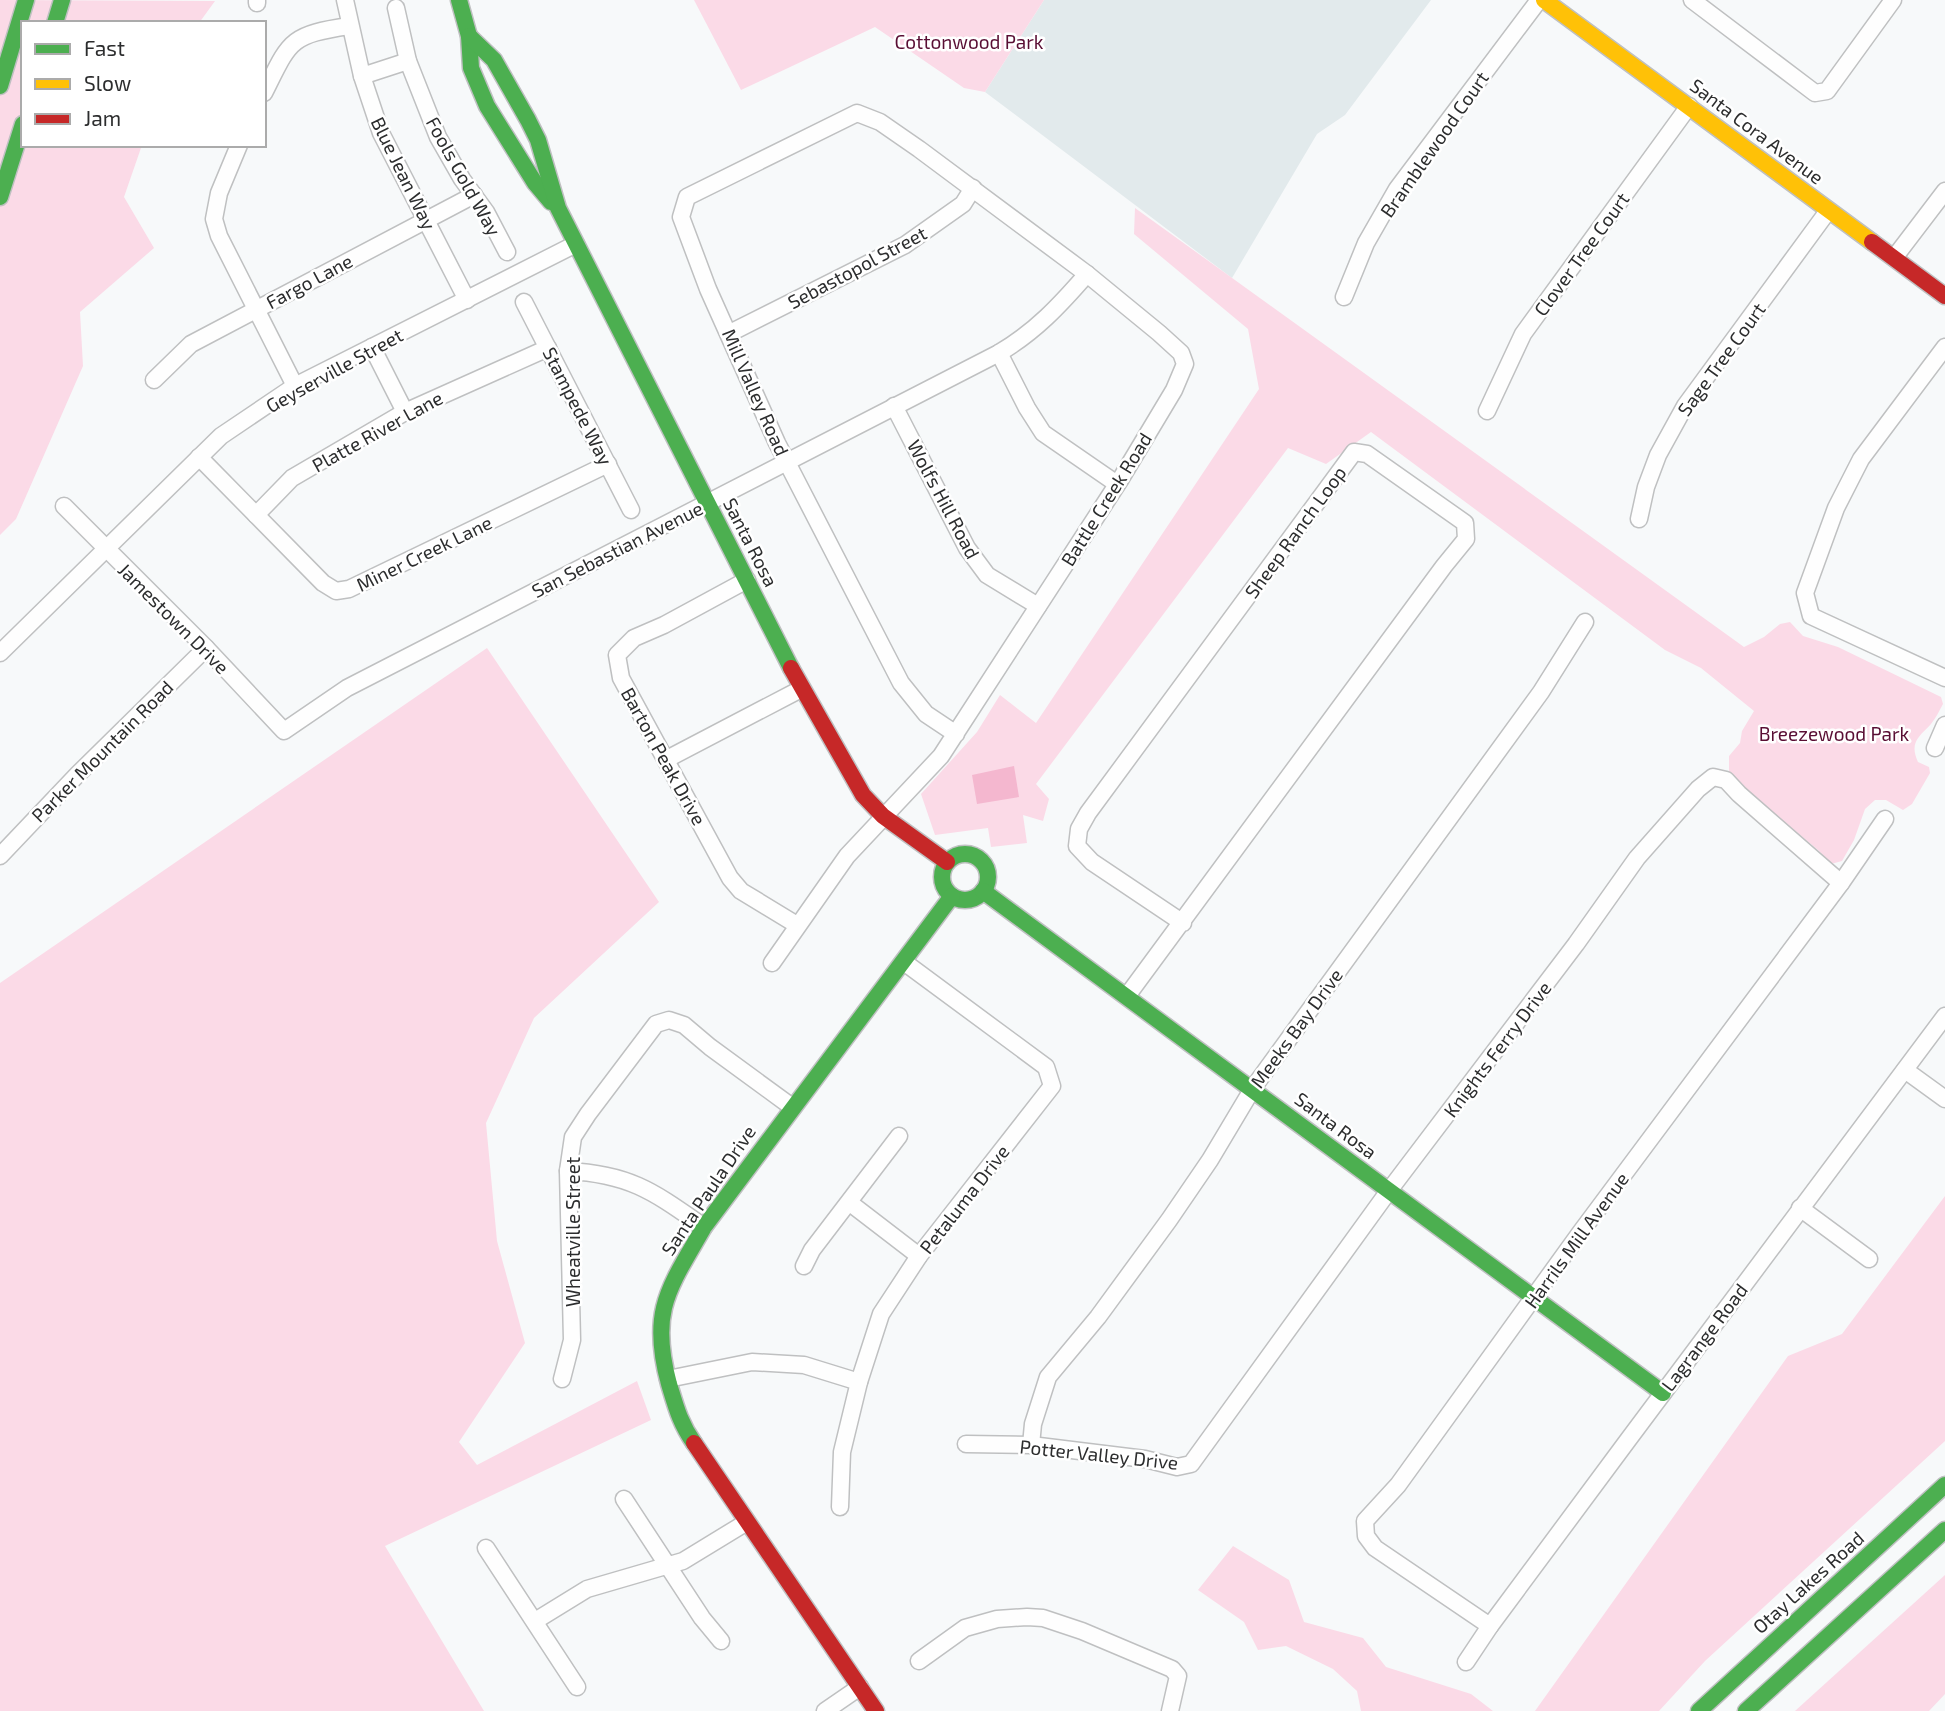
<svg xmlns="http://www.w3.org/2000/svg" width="1945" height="1711" viewBox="0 0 1945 1711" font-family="'Exo 2',sans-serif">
	<rect width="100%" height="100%" fill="#f7f9fa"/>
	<path fill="#e2eaec" d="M1044,0H1431L1345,115L1317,134L1232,278L985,92Z"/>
	<g fill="#fbdae7">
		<path d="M0,0L215,1L199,23H23V145H142L124,197L154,248L80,312L83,366L16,519L0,535Z"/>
		<path d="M694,0H1044L985,92L964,88L875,27L741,90Z"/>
		<path d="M1135,208L1744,647L1764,637L1780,624L1790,622L1803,636L1838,647L1941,697L1943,704C1939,711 1936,718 1931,724C1919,737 1909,742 1918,762L1929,767L1930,773L1912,804L1903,810L1886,800H1875L1865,809L1854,840L1842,861L1831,864L1818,850L1733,779L1729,772V756L1740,743L1742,731L1754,711L1701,668L1665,650L1371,432L1326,464L1288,448L1036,784L1049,799L1043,821L1023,815L1027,843L991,847L988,828L935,835L921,794L977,732L1000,695L1036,723L1259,389L1248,329L1134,234Z"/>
		<path d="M487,648L659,902L534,1018L486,1123L497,1241L525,1343L459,1442L477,1465L637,1381L651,1420L385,1546L484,1711H0V983Z"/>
		<path d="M1945,1196V1441L1705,1661L1659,1711H1535L1788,1356L1842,1334Z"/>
		<path d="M1233,1546L1289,1580L1304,1622L1363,1638L1386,1667L1471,1694L1493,1711H1361L1357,1691L1333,1669L1286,1646L1258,1650L1244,1622L1198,1590Z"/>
		<path d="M1945,1575V1694L1929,1711H1795Z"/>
	</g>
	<path fill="#f4b7cf" d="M1014,766L1019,797L977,804L972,775Z"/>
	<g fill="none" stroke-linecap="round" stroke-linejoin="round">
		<g stroke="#bfc0c1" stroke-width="19">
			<g id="street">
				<path d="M257,0V3"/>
				<path d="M345,0L362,76L381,133L467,300"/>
				<path d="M1692,0L1815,93L1827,91L1893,0"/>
				<path d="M396,8L408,61L438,137L462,179L486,212L507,252"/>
				<path d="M362,76L408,61"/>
				<path d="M264,93C290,41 289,35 349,26"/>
				<path d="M239,145L219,193L214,219L219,236L295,386"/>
				<path d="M1894,258L1945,191"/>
				<path d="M1344,297L1366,243L1397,189L1539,0"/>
				<path d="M524,302L631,510"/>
				<path d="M730,333L905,245L963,204L973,188"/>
				<path d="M372,347L405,412"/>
				<path d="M1945,347L1861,459L1836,508L1805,593L1811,616L1945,678"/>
				<path d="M999,353L1027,408L1043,433L1117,484"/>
				<path d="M154,380L191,344L474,195"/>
				<path d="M894,406L967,548L987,575L1038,606"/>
				<path d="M1487,411L1523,334L1689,106"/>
				<path d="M199,457L323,583L336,591L349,589L608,464"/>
				<path d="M64,506L206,648L284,731L347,688L999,353C1035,332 1060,305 1087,274"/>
				<path d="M256,515L292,478L405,412L548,348"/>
				<path d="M1639,519L1646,487L1658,455L1685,406L1828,211"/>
				<path d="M747,580L664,625L634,638L617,655L621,678L730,878L741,891L797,925"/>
				<path d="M0,653L221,436L295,386L576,244"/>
				<path d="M1935,748L1945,725"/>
				<path d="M667,759L801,689"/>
				<path d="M0,856L77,775L206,648"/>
				<path d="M772,963L847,856L941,756L1120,480L1174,390L1185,364L1181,353L1159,333L1087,274L919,149L880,122L857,113L687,197L681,217L708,289L777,443L901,683L926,714L956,734"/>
				<path d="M1127,996L1444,566L1466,539L1465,523L1367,454L1354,452L1088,813L1079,829L1077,846L1092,862L1183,923"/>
				<path d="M1905,1070L1945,1099"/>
				<path d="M568,1171C631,1174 655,1193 704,1227"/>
				<path d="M850,1203L919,1256"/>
				<path d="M1800,1208L1869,1259"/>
				<path d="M804,1266L812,1250L899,1136"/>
				<path d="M562,1379L572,1340L568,1171L573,1137L588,1114L656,1024L669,1020L684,1025L710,1047L792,1107"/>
				<path d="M668,1379L752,1362L804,1365L859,1382"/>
				<path d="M966,1444L1031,1445L1145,1459L1177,1467L1191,1464L1388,1192L1576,944L1637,858L1698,789L1713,777L1726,780L1739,794L1841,883"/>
				<path d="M1031,1445L1033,1424L1048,1377L1098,1317L1169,1220L1210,1160L1253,1088L1541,692L1585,622"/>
				<path d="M624,1499L702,1618L721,1641"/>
				<path d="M840,1507L842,1452L859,1382L881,1314L919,1256L1052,1086L1046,1067L904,962"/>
				<path d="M486,1548L577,1687"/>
				<path d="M535,1621L587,1589L683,1561L747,1522"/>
				<path d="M1490,1626L1375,1548L1366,1536L1365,1521L1398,1485L1580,1233L1841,883L1885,819"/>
				<path d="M919,1661L965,1628L997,1619L1027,1617L1043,1618L1082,1631L1172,1669L1178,1676L1170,1711"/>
				<path d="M1466,1662L1490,1626L1628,1440L1945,1016"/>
				<path d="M825,1711L860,1687"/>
			</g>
		</g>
		<g stroke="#bfc0c1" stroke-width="19">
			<g id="fast">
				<path d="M459,0L469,36L471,68L487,106L535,183L551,202"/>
				<path d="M55,23L62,0"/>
				<path d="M469,36L494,60L528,120L538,140L558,208L791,668"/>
				<path d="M0,86L26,0"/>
				<path d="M0,197L23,124"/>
				<circle cx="965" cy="877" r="23"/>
				<path d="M983,891L1663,1393"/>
				<path d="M694,1443C680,1423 676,1407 669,1384C649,1311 669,1288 704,1227L952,896"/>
				<path d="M1699,1711L1945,1485"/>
				<path d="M1746,1711L1945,1530"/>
			</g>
		</g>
		<g stroke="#bfc0c1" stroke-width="19">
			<path id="slow" d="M1544,0L1872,242"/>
		</g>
		<g stroke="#bfc0c1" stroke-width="19">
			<g id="jam">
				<path d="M1872,242L1945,296"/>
				<path d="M791,668L863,795L883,816L947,862"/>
				<path d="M694,1443L876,1711"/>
			</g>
		</g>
		<use href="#street" stroke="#fefefe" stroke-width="16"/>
		<use href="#fast" stroke="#4caf50" stroke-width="16"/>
		<use href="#slow" stroke="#ffc107" stroke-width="16"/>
		<use href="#jam" stroke="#c62828" stroke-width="16"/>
	</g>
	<g text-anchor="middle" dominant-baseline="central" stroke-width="5" stroke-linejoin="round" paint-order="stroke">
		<g font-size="19" fill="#590e34" stroke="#fff">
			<text x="969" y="41">Cottonwood Park</text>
			<text x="1834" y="733">Breezewood Park</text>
		</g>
		<g font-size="19" fill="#2c2d2e" stroke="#fff">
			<text transform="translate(1757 131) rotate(37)">Santa Cora Avenue</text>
			<text transform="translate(1434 144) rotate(-55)">Bramblewood Court</text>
			<text transform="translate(404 173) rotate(64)">Blue Jean Way</text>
			<text transform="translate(464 176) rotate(61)">Fools Gold Way</text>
			<text transform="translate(1581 254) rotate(-54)">Clover Tree Court</text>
			<text transform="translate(857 267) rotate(-28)">Sebastopol Street</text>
			<text transform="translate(309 281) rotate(-28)">Fargo Lane</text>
			<text transform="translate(1721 359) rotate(-54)">Sage Tree Court</text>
			<text transform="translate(334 370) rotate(-29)">Geyserville Street</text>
			<text transform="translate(756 392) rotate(66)">Mill Valley Road</text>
			<text transform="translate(578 406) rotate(63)">Stampede Way</text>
			<text transform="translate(377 431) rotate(-29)">Platte River Lane</text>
			<text transform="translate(944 499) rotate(62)">Wolfs Hill Road</text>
			<text transform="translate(1106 499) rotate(-58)">Battle Creek Road</text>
			<text transform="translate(1295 532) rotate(-54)">Sheep Ranch Loop</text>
			<text transform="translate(751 542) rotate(63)">Santa Rosa</text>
			<text transform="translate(617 549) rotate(-27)">San Sebastian Avenue</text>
			<text transform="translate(424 553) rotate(-26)">Miner Creek Lane</text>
			<text transform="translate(174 618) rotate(45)">Jamestown Drive</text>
			<text transform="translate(102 751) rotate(-45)">Parker Mountain Road</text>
			<text transform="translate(664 756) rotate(61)">Barton Peak Drive</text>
			<text transform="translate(1296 1028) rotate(-54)">Meeks Bay Drive</text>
			<text transform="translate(1497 1049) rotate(-53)">Knights Ferry Drive</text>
			<text transform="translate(1336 1125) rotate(37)">Santa Rosa</text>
			<text transform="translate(708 1190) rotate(-56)">Santa Paula Drive</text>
			<text transform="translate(964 1199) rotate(-52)">Petaluma Drive</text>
			<text transform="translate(572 1232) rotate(-90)">Wheatville Street</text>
			<text transform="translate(1576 1240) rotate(-54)">Harrils Mill Avenue</text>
			<text transform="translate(1704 1337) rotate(-53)">Lagrange Road</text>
			<text transform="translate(1099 1454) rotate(6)">Potter Valley Drive</text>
			<text transform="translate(1808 1582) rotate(-42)">Otay Lakes Road</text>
		</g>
	</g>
	<rect x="21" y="21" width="245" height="126" fill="#ffffff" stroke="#ababab" stroke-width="2"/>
	<rect x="35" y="44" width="35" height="10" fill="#4caf50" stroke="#ababab" stroke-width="2"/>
	<text x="84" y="56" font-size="21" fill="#2c2d2e">Fast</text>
	<rect x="35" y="79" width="35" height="10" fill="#ffc107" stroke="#ababab" stroke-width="2"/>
	<text x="84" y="91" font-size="21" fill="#2c2d2e">Slow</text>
	<rect x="35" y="114" width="35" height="10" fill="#c62828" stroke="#ababab" stroke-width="2"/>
	<text x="84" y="126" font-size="21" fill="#2c2d2e">Jam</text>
</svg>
